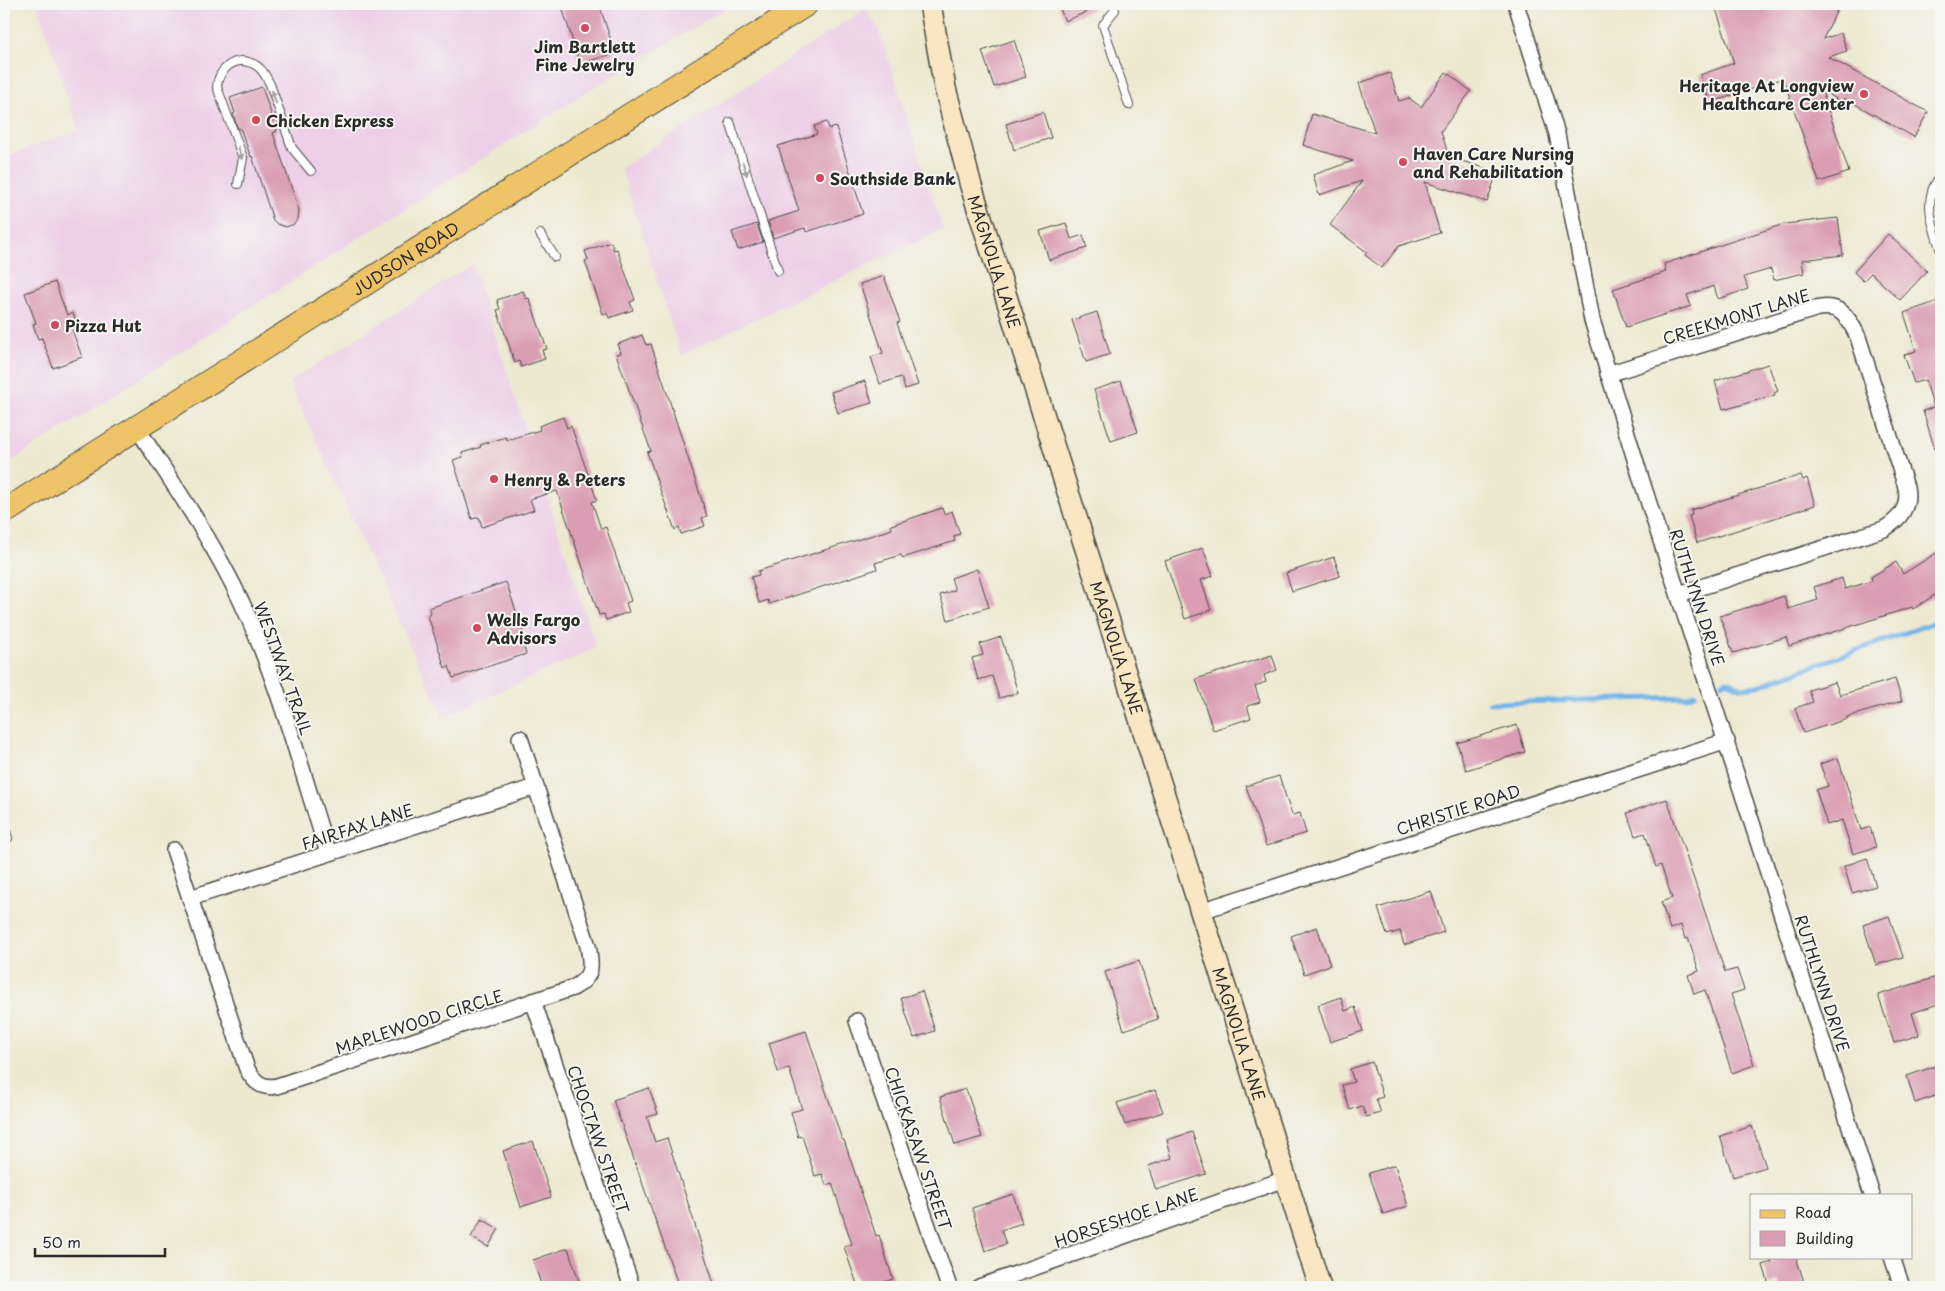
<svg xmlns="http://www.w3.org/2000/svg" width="1945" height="1291" viewBox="0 0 1945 1291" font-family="'Playpen Sans',sans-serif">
	<rect width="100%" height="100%" fill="#f6f6f2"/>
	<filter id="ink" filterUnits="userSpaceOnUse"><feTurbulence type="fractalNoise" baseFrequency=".02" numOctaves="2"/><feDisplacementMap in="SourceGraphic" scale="10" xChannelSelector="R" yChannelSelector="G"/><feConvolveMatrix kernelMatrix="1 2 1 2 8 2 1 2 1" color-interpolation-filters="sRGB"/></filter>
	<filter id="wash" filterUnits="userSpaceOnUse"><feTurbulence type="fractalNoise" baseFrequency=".0096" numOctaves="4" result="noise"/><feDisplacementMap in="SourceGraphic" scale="20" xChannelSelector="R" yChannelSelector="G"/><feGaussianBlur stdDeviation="1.12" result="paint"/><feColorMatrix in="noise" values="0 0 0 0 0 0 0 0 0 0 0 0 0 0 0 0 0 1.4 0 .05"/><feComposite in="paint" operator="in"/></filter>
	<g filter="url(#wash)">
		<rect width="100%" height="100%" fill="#ede9d1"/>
		<g fill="#edd0e8">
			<path d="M37,4H733L583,94L4,466V157L79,130Z"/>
			<path d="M865,9L878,28L943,229L681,355L621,168Z"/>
			<path d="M472,264L596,648L443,717L289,382Z"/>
		</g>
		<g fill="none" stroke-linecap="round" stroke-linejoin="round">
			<g stroke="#73b5e8" stroke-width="5">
				<path d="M1722,683L1727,681L1742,688L1758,686L1941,620"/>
				<path d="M1489,703L1687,697L1695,694"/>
			</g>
		</g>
		<g id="blocks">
			<g fill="#da9db3">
				<path d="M561,4H599L615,53L580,64Z"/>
				<path d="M1058,4H1106L1065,21Z"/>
				<path d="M1730,4H1840L1823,39L1841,33L1847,51L1828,57L1928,112L1914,137L1844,98L1842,102L1822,91L1849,172L1819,182L1783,78L1710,103L1700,75L1734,63L1716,9Z"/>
				<path d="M1014,40L1026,77L994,87L982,51Z"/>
				<path d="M1446,72L1471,91L1441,131L1449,157L1497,172L1487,202L1425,182L1440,233L1399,246L1382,268L1365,255L1367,252L1330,225L1362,181L1319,195L1313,175L1353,161L1303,145L1312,114L1375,133L1359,83L1390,73L1399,101L1409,98L1421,107Z"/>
				<path d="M262,87L277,131L273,133L299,210L298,219L294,224L286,227L277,224L273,220L252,156L251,157L240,128L238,129L233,114L235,113L230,98Z"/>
				<path d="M1043,112L1051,138L1014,150L1006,124Z"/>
				<path d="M827,122L829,129L836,127L863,214L806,232L805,228L773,238L768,221L799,211L778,146L817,134L814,126Z"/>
				<path d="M1838,218L1843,255L1802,260L1804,273L1774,280L1771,269L1744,277L1748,289L1718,299L1714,286L1687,295L1691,306L1626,327L1613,289L1666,272L1664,264L1784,224Z"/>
				<path d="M1066,223L1071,239L1083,235L1087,248L1049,260L1040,231Z"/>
				<path d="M757,224L763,242L738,250L732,232Z"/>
				<path d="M1888,234L1927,271L1900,300L1871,273L1863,281L1854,272Z"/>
				<path d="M611,242L614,250L617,249L635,300L630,302L633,310L609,318L607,313L603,314L585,261L588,260L585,251Z"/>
				<path d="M884,276L900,322L897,323L918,385L905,389L901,377L880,384L871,357L883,353L860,284Z"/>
				<path d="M55,282L67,315L73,313L78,327L72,330L82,357L53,368L42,338L38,339L33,324L36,323L25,293Z"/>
				<path d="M523,291L526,299L529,298L547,349L542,350L545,359L521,367L519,361L515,363L497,310L500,309L497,300Z"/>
				<path d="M1941,300V459H1938L1923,411L1934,407L1925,380L1914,383L1904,355L1916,351L1904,313Z"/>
				<path d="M1097,312L1110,354L1086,362L1072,320Z"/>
				<path d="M642,335L646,345L651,344L707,516L702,518L705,526L681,534L679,528L675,530L657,481L647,452L651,451L616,354L621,353L618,344Z"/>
				<path d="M1768,364L1778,391L1774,393L1775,395L1727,409V408L1723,409L1715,381Z"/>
				<path d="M865,381L872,403L838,413L831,392Z"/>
				<path d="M1121,381L1138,432L1111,441L1094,390Z"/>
				<path d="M563,417L567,428L571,426L597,500L592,502L601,529L606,527L631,601L626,603L629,612L606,620L604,614L599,615L557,491L530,499L534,510L482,527L479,517L472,519L453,460L463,457L462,453L481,447L480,445L506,437L507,440L540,430L539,426Z"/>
				<path d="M1801,475L1803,480L1807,478L1815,505L1697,543L1689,516L1692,515L1691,510Z"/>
				<path d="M942,508L944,514L952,511L960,534L954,536L955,541L903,558L901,555L875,563L877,569L769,604L768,600L759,603L751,577L759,575L758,571L892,529L891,525Z"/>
				<path d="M1203,548L1213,576L1201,580L1211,610L1185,619L1165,561Z"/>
				<path d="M1941,550V591L1913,609L1912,607L1789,646L1786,637L1733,653L1720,616L1784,596L1788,609L1818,600L1814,587L1842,578L1845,589L1872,581L1871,577L1896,562L1903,574Z"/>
				<path d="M1334,557L1340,576L1292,591L1286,573Z"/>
				<path d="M977,569L989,607L948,620L940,595L955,590L951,578Z"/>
				<path d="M506,582L526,640L522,642L526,654L453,678L449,666L445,668L428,616L431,614L429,608Z"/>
				<path d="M1001,637L1018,693L999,698L992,676L978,680L972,658L983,655L980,644Z"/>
				<path d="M1272,655L1277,670L1264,675L1266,682L1255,686L1260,702L1247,706L1251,718L1213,730L1196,679Z"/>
				<path d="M1895,679L1902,701L1847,717V719L1803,733L1795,708L1813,702L1809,690L1835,682L1840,695Z"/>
				<path d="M1517,725L1525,752L1466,770L1457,743Z"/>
				<path d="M1838,758L1861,830L1870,827L1876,847L1853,854L1842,820L1827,825L1816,790L1828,786L1820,764Z"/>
				<path d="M1279,776L1292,815L1300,813L1306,833L1266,846L1246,786Z"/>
				<path d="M1667,799L1725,972L1737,969L1744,990L1731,994L1754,1065L1732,1073L1705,990L1694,994L1688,975L1699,971L1688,938L1685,939L1681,925L1670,929L1661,902L1672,898L1661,865L1656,867L1645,833L1635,836L1627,813Z"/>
				<path d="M1867,858L1876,886L1852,893L1844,866Z"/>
				<path d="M1431,891L1444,932L1404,945L1400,931L1387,935L1378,908Z"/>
				<path d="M1889,916L1903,957L1876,965L1863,925Z"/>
				<path d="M1317,927L1330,965L1304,974L1291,936Z"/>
				<path d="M1139,961L1158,1019L1124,1030L1105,972Z"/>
				<path d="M1937,977L1941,991V1003L1912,1013L1919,1035L1894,1043L1878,995Z"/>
				<path d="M922,991L935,1031L914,1038L901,998Z"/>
				<path d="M1341,997L1345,1011L1355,1007L1363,1031L1330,1042L1318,1005Z"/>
				<path d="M806,1031L842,1140H844L876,1236L879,1235L893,1279L869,1287H858L844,1247L852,1244L832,1183L826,1185L822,1174L815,1176L802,1136L798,1137L791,1112L802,1109L789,1068L778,1072L769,1043Z"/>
				<path d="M1372,1062L1383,1097L1376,1099L1381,1113L1366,1117L1362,1106L1350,1110L1342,1085L1354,1082L1350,1069Z"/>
				<path d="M1941,1064V1094L1915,1103L1907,1076Z"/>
				<path d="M649,1088L658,1114L647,1117L655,1142L667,1138L714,1284L704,1287H679L613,1100Z"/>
				<path d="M966,1089L982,1137L955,1145L940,1097Z"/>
				<path d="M1155,1090L1163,1112L1125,1125L1117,1103Z"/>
				<path d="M1752,1126L1766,1167L1733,1177L1720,1136Z"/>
				<path d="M1192,1132L1206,1174L1156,1190L1148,1166L1172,1158L1167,1140Z"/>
				<path d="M533,1141L551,1197L521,1207L503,1151Z"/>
				<path d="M1395,1165L1408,1206L1383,1214L1369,1173Z"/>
				<path d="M1013,1194L1022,1223L1001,1230L1006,1244L985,1251L972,1208Z"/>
				<path d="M482,1219L499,1229L488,1247L471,1237Z"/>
				<path d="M568,1248L581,1287H542L533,1260Z"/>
				<path d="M1770,1257H1796L1805,1285L1797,1287H1780L1778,1282L1769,1285L1763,1265L1772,1262Z"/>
			</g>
		</g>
	</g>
	<g filter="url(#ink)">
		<use href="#blocks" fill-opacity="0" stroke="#484844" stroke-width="1"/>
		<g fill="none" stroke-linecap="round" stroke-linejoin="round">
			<g stroke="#484844" stroke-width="10">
				<g id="lane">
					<path d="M1113,4L1115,10L1103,25L1129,105"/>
					<path d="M730,122L778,271"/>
					<path d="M1941,176C1921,197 1933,227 1941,251"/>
					<path d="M238,184L243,158L217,87C218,70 234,56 251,63C261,66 265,75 270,84L292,148L311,171"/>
					<path d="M540,234L555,257"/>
					<path d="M4,825L8,838L4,840"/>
				</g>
			</g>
			<g stroke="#484844" stroke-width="18">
				<g id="street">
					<path d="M1516,4L1557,134L1592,320L1643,485L1872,1195"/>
					<path d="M1608,374L1815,309C1840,303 1848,316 1858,337L1906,487C1910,507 1900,519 1884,529L1679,594"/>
					<path d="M137,428C174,485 213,541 242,603C279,683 301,769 328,853"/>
					<path d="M174,850L247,1069C254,1082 262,1089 277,1086L573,988C593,977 592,967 588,946L520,738"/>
					<path d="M190,898L535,787"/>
					<path d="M1201,911L1727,741"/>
					<path d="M533,1001L632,1287"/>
					<path d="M857,1021L949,1287"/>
					<path d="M1892,1257L1902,1287"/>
					<path d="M979,1287L1285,1179"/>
				</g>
			</g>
			<g stroke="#484844" stroke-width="24">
				<g id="secondary">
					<path id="s1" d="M930,4L945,88L971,186L1320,1287"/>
				</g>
			</g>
			<g stroke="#484844" stroke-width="26">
				<g id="primary">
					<path id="s2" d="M4,512L806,4"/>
				</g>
			</g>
			<use href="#lane" stroke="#fff" stroke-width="8"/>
			<use href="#street" stroke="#fff" stroke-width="15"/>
			<use href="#secondary" stroke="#f9e7c3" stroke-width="21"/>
			<use href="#primary" stroke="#efc469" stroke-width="24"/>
		</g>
		<defs><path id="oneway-solid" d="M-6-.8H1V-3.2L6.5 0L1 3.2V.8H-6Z" transform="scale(1.25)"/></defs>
		<g fill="#a0a0a0">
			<use href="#oneway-solid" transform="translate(274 97) rotate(-109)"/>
			<use href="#oneway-solid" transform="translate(240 153) rotate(75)"/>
			<use href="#oneway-solid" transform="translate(745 169) rotate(72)"/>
		</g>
	</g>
	<g fill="#d1495b" stroke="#f6f6f2" stroke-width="2">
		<circle cx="585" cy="28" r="5"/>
		<circle cx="1864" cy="94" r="5"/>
		<circle cx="256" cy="120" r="5"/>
		<circle cx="1403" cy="162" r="5"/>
		<circle cx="820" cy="178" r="5"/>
		<circle cx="55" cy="325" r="5"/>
		<circle cx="494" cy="479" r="5"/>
		<circle cx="477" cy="628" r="5"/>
	</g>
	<g text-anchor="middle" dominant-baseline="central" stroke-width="4" stroke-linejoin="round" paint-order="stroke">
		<g font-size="16" font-weight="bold" fill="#2b2b2b" stroke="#f6f6f2" text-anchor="start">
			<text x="585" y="46" text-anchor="middle">Jim Bartlett<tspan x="585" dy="18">Fine Jewelry</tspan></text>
			<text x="1854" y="85" text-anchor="end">Heritage At Longview<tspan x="1854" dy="18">Healthcare Center</tspan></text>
			<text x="266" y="120">Chicken Express</text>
			<text x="1413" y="153">Haven Care Nursing<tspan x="1413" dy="18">and Rehabilitation</tspan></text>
			<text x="830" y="178">Southside Bank</text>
			<text x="65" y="325">Pizza Hut</text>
			<text x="504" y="479">Henry &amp; Peters</text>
			<text x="487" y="619">Wells Fargo<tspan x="487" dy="18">Advisors</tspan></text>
		</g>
		<g font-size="16" fill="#2b2b2b" stroke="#f6f6f2">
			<text stroke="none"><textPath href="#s2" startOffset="475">JUDSON ROAD</textPath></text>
			<text stroke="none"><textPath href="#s1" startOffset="266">MAGNOLIA LANE</textPath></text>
			<text transform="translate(1736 316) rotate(-17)">CREEKMONT LANE</text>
			<text transform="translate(1698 597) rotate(72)">RUTHLYNN DRIVE</text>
			<text stroke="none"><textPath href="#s1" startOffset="671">MAGNOLIA LANE</textPath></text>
			<text transform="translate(284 668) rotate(70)">WESTWAY TRAIL</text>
			<text transform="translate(1458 809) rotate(-18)">CHRISTIE ROAD</text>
			<text transform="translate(357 826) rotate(-18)">FAIRFAX LANE</text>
			<text transform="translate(1823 983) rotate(72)">RUTHLYNN DRIVE</text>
			<text transform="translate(419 1021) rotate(-18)">MAPLEWOOD CIRCLE</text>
			<text stroke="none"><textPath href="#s1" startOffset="1076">MAGNOLIA LANE</textPath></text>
			<text transform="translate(599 1139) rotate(71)">CHOCTAW STREET</text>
			<text transform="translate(919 1148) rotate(71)">CHICKASAW STREET</text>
			<text transform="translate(1126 1217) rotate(-19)">HORSESHOE LANE</text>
		</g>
	</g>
	<rect width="1945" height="1291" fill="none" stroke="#f6f6f2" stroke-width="20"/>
	<rect x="1750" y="1194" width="162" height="65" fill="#f6f6f2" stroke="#a5a5a2"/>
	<rect x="1760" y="1210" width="25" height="8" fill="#efc469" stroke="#a5a5a2"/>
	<text x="1795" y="1218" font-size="15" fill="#2b2b2b">Road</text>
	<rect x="1760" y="1231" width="25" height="15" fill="#da9db3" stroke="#a5a5a2"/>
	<text x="1795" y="1244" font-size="15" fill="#2b2b2b">Building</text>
	<path d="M35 1248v8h130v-8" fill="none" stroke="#2b2b2b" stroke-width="2.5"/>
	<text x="42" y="1248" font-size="15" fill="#2b2b2b" stroke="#f6f6f2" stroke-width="4" paint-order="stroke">50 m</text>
</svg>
